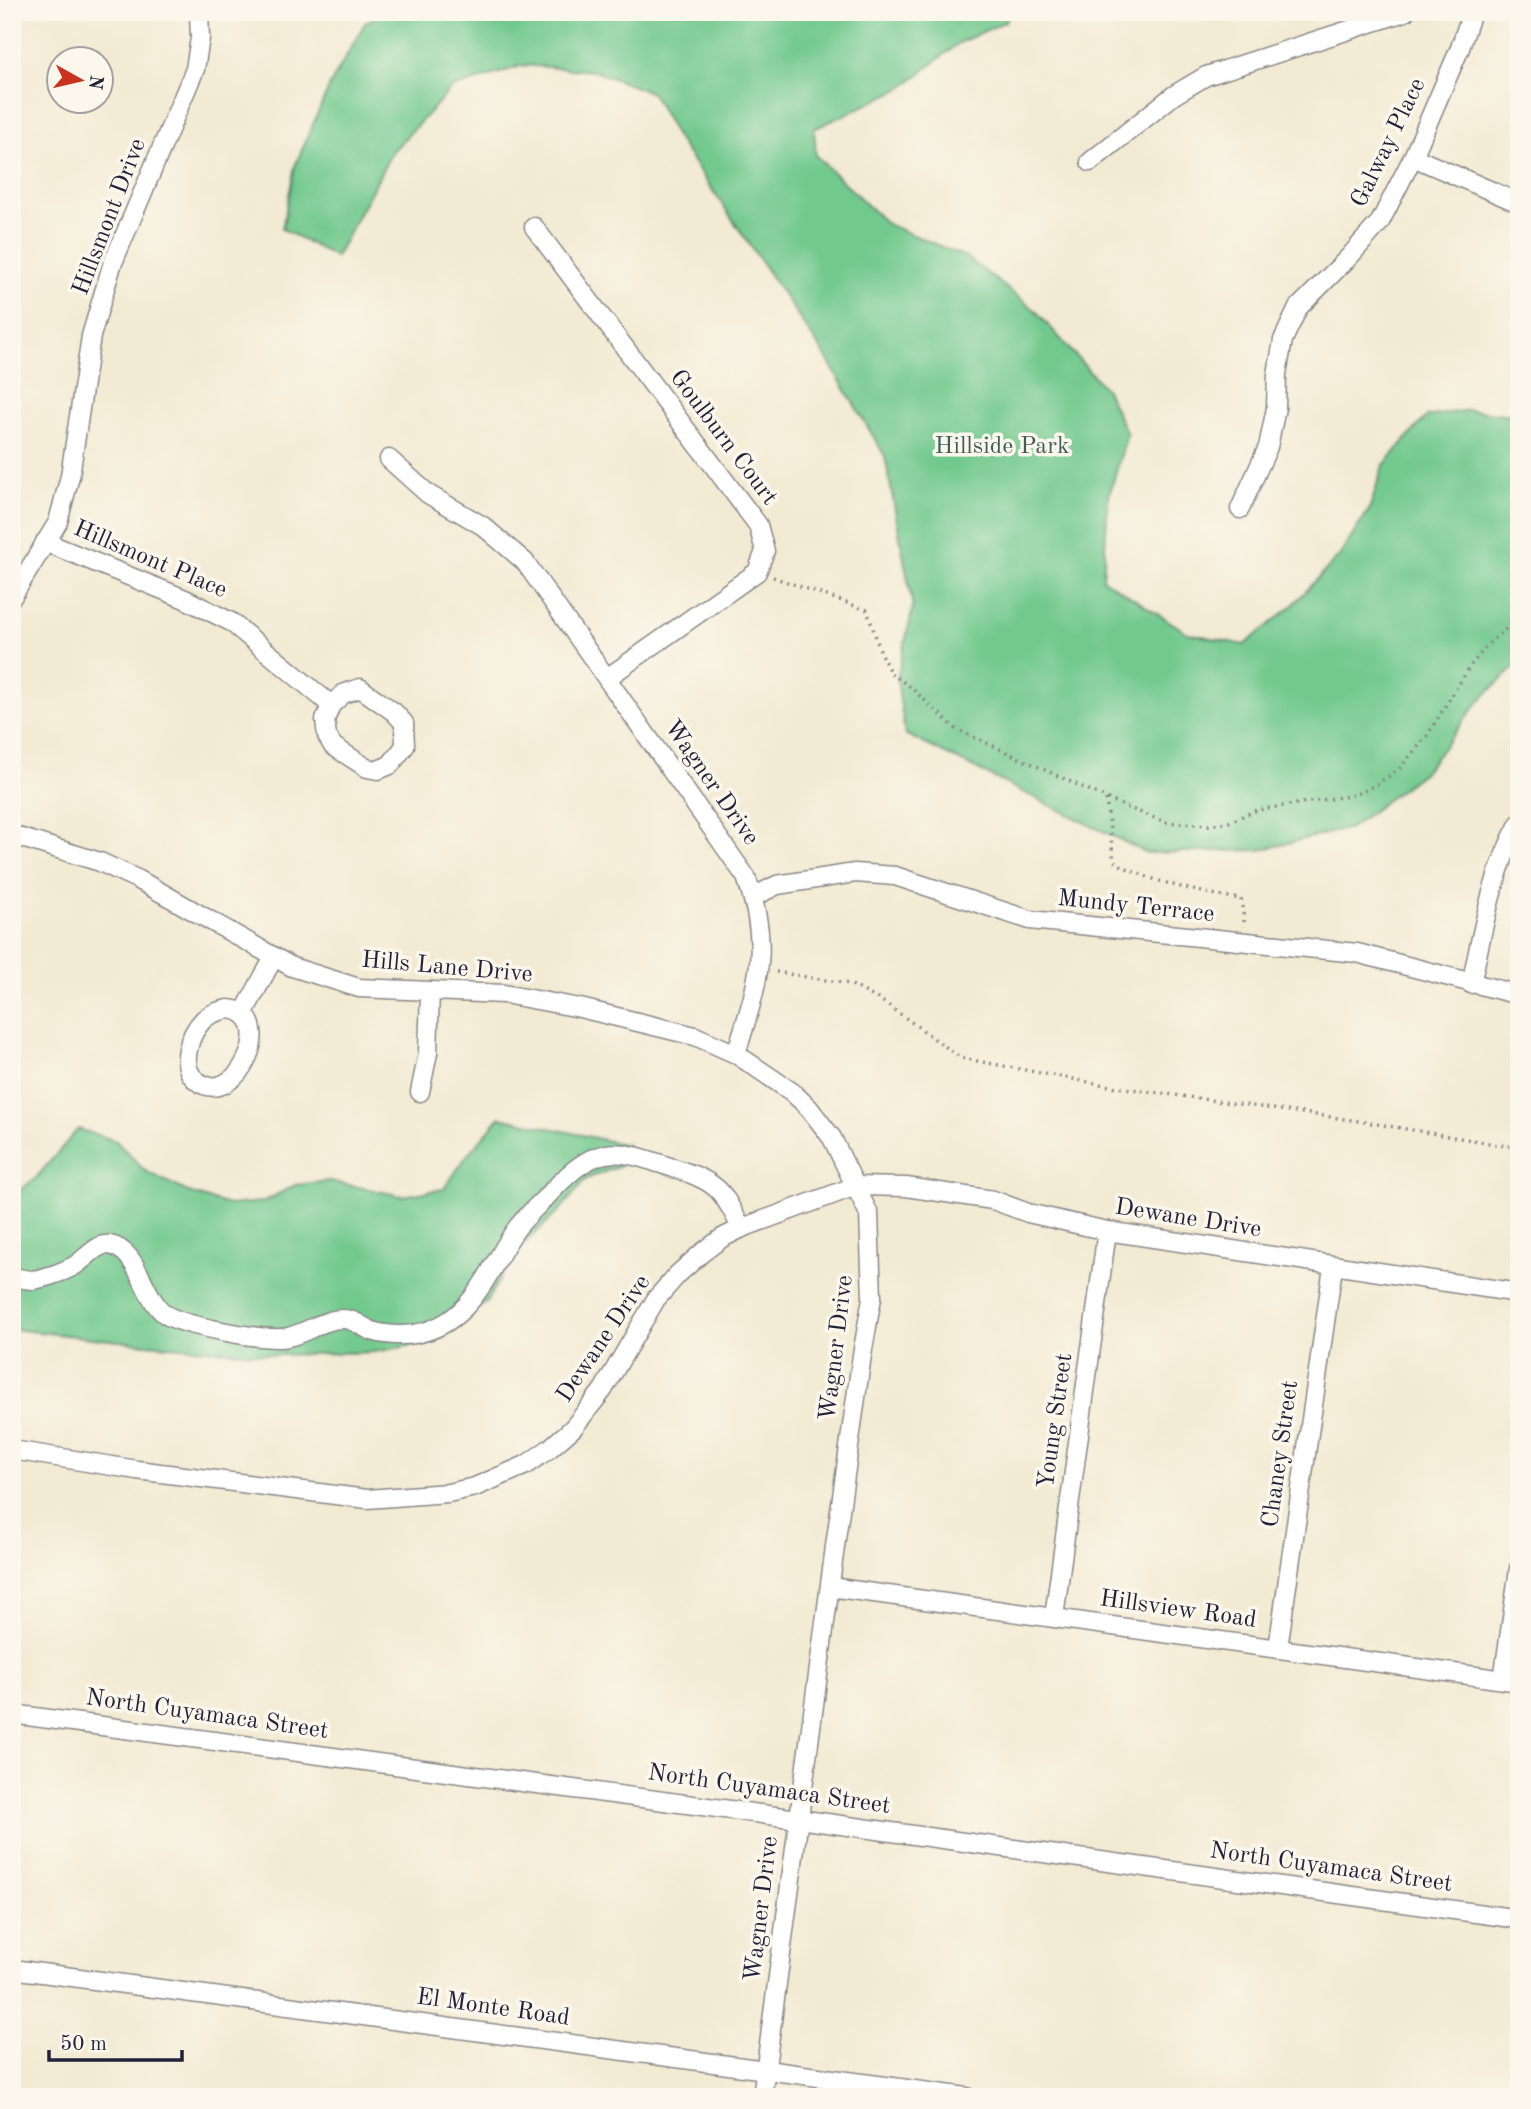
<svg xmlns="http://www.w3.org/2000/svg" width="1531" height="2109" viewBox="0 0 1531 2109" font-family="'Old Standard TT',serif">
	<rect width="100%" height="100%" fill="#fbf7ec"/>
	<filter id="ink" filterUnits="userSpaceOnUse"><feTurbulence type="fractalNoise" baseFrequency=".0143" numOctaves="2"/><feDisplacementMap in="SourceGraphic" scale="14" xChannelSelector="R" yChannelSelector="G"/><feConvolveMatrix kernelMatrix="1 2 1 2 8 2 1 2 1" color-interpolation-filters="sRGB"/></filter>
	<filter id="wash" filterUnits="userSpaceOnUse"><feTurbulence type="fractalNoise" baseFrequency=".00686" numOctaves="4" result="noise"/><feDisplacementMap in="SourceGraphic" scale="28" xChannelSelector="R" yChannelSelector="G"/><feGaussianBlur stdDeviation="1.57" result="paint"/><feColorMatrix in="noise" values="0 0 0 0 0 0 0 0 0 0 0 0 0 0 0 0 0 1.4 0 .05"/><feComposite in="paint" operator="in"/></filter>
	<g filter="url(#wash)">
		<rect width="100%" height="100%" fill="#f2ead2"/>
		<g fill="#72c98e" stroke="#4a7664" stroke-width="2">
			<path d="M383,12H1010L1006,21L959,43L900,89L814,129L816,156L887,224L966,257L1035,310L1106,390L1127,434L1108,499L1103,579L1188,633L1244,645L1292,606L1340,555L1369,510L1383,466L1426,417L1469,410L1519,416V663L1480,700L1425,771L1350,828L1259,850L1147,853L905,734L897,679L913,607L885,456L826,357L677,138L652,93L594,71L524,65L452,88L392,152L336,257L282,229L295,166L330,85L365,23Z"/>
			<path d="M500,1117L627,1145L620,1166L586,1179L559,1211L515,1252L486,1302L435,1341L375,1352L278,1355L146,1344L12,1329V1196L36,1178L78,1129L116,1141L145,1171L192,1194L229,1205L263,1202L295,1185L329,1181L402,1196L444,1189L468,1154Z"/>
		</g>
	</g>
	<g filter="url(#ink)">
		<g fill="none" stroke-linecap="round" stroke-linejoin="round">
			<g stroke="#8a8686" stroke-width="21">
				<g id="minor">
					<path d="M1413,157L1519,203"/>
					<path d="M1090,162L1174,95L1206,76L1405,12"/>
					<path d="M534,227L758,525L765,551L757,572L607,678"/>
					<path d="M389,459L428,494L483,526L525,562L746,877C772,949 757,985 736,1054"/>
					<path d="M1240,509L1268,447L1276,408L1277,374L1283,340L1298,308L1349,257L1380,222L1413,157L1460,48L1472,12"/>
					<path d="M45,542L185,599L231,622L331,705"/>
					<path d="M12,597L58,522L70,476L91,336L112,265L195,69L200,38L199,12"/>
					<path d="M360,688L394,712L404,723L405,746L390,765L378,770L367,768L333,746L327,736L325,720L331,705L343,694Z"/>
					<path d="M12,835L100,862L139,880L292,967L359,988L504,994L580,1008L695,1036L736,1054L792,1092L809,1108L832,1138L869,1214L872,1298L862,1355L836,1539L762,2097"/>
					<path d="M753,897L777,885L855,873L895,876L1030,920L1357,953L1519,995"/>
					<path d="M1471,984C1483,930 1492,873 1519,824"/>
					<path d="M228,1009C281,1012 237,1111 197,1081C178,1067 189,1034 204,1019C211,1013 219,1011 228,1009Z"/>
					<path d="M243,1014L274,957"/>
					<path d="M420,1092L428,1053L430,991"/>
					<path d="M12,1277C19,1278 27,1280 33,1280C45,1278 63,1272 74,1266C85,1260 96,1243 109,1245C140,1249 143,1302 168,1316C187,1326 268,1342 288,1337C307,1333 323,1319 343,1319C354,1319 362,1327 372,1331C384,1335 401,1336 414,1334C471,1325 487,1272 514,1232C525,1216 541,1203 554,1189C568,1174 585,1158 606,1154C621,1151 643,1158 658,1163C676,1169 701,1175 716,1188C727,1197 734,1216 742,1228"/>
					<path d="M12,1450L137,1470L367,1499L448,1493L475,1487L526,1465L549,1449L573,1428L603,1390L656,1299L678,1274L703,1252L722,1238L742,1228L856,1186L906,1187L993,1200L1028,1213L1107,1231L1519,1293"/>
					<path d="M830,1587L1519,1682"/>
					<path d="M1054,1617L1107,1231"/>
					<path d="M1278,1648L1333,1267"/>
					<path d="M1503,1680L1519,1569"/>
					<path d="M12,1714L798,1819L1519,1919"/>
					<path d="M12,1969L967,2097"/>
				</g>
			</g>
			<g stroke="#8a8686" stroke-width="3.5" stroke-dasharray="2 5" stroke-linecap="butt">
				<path d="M773,577L867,610L882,656L891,674L907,684L956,729L1126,807L1165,822L1209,825L1229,822L1257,810L1355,795L1377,784L1399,769L1427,736L1470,666L1490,642L1519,618"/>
				<path d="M1106,799L1114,861C1147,882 1203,893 1241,899L1245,927"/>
				<path d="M776,972L850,984L885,1003L961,1058L1110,1086L1359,1121L1519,1148"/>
			</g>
			<use href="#minor" stroke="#fff" stroke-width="18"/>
		</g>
	</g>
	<g text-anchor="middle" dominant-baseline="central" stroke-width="7" stroke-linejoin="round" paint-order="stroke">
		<g font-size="24" fill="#22223b" stroke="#fbf7ec">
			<text transform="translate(1389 143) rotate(-64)">Galway Place</text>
			<text transform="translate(110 217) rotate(-69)">Hillsmont Drive</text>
			<text transform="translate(723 438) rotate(53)">Goulburn Court</text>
			<text transform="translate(150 560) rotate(23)">Hillsmont Place</text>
			<text transform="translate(711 783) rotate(55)">Wagner Drive</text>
			<text transform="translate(1136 907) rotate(6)">Mundy Terrace</text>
			<text transform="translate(447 968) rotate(5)">Hills Lane Drive</text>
			<text transform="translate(1188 1219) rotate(9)">Dewane Drive</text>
			<text transform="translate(604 1339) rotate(-56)">Dewane Drive</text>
			<text transform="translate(837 1348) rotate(-83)">Wagner Drive</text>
			<text transform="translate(1056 1421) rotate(-82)">Young Street</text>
			<text transform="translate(1281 1454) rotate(-82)">Chaney Street</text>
			<text transform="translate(1178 1610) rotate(8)">Hillsview Road</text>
			<text transform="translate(207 1715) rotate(8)">North Cuyamaca Street</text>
			<text transform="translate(769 1790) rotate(8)">North Cuyamaca Street</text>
			<text transform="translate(1331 1868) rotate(8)">North Cuyamaca Street</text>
			<text transform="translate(762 1909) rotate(-83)">Wagner Drive</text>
			<text transform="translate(493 2008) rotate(8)">El Monte Road</text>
		</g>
		<g font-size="24" fill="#3e5c58" stroke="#fbf7ec">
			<text x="1002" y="447">Hillside Park</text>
		</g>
	</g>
	<rect width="1531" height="2109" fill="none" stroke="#fbf7ec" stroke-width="42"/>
	<g transform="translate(80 80) rotate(98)"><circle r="33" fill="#fbf7ec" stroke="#a4a2a5" stroke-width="2"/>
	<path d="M0-5L12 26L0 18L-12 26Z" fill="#c8321e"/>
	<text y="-10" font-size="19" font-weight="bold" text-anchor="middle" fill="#22223b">N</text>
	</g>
	<path d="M49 2050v10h133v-10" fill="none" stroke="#22223b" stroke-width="3.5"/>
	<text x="60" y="2050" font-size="21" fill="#22223b" stroke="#fbf7ec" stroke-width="5" paint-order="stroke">50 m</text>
</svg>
